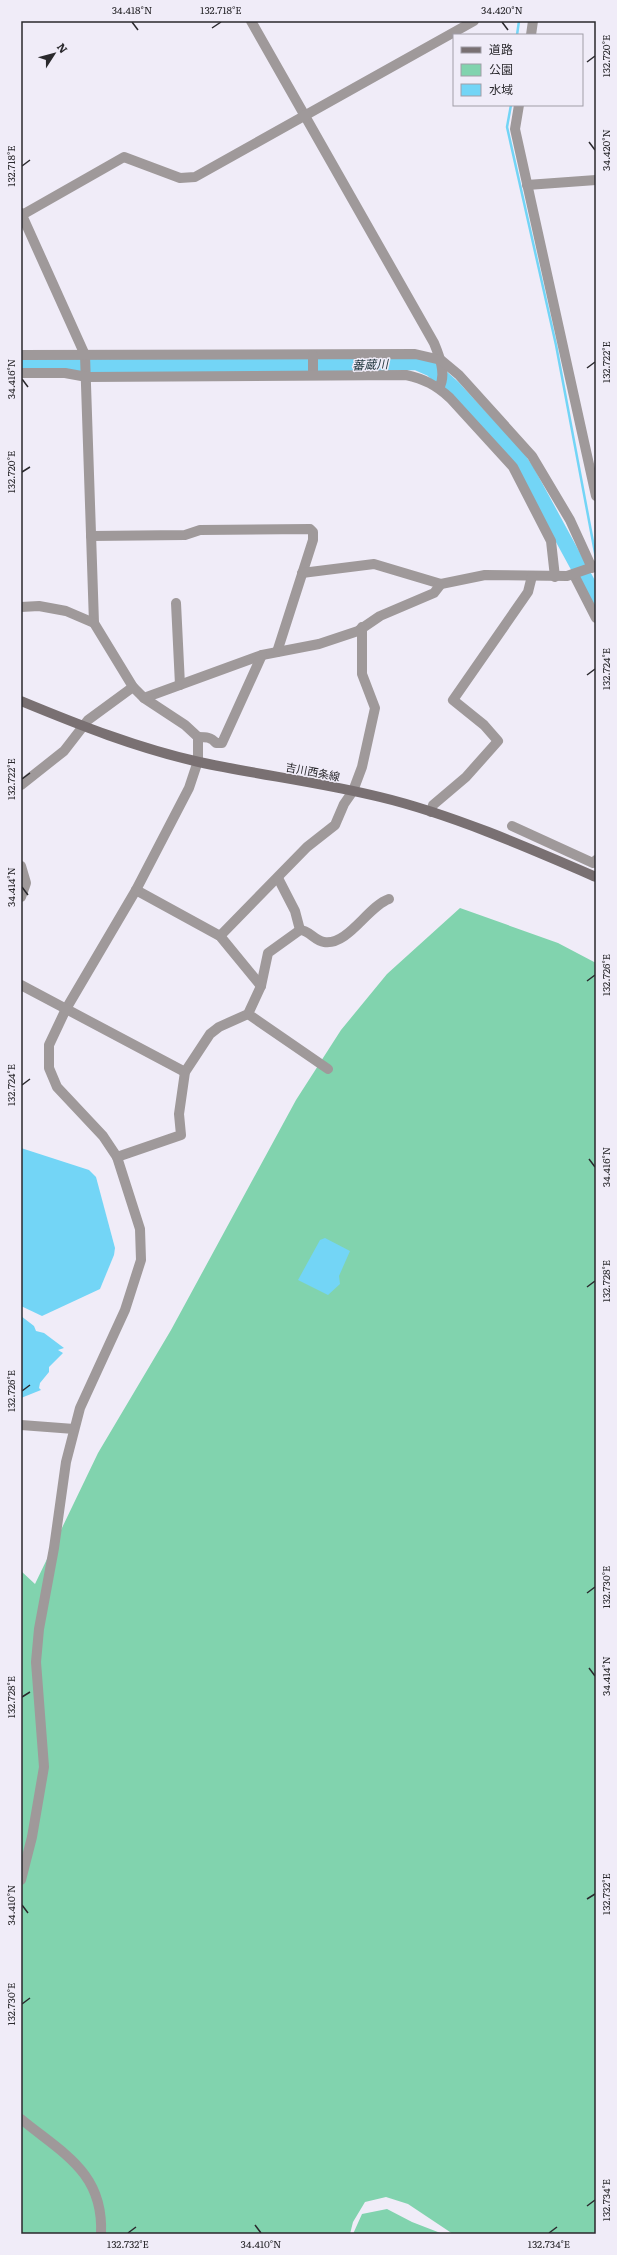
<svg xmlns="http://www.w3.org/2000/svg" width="617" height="2255" viewBox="0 0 617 2255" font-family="Literata,'Noto Sans JP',serif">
	<rect width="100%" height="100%" fill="#f0ecf8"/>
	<g fill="#81d3ae">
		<path d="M460,908L558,943L596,963V2232L588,2234H453L408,2204L386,2197L365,2202L353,2222L350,2234H21V1571L35,1584L98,1453L171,1330L296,1100L341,1030L387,974Z"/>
		<path d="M387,2209L412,2222L443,2234H353L362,2214Z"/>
	</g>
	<g fill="#73d5f6">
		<path d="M21,1148L89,1170L96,1177L115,1248L114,1255L100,1289L42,1316L21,1306Z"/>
		<path d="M325,1238L350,1251L339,1276L340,1284L328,1295L298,1280L320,1240Z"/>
		<path d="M21,1316L34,1326L36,1331L44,1333L64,1348L58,1350L63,1353L49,1367V1372L40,1383L39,1388L41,1390L21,1398Z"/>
	</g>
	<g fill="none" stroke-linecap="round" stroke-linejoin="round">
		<g stroke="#73d5f6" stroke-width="2.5">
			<path d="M517,35L519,21"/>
			<path d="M511,105L507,127L556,345L596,558"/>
		</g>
		<path stroke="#73d5f6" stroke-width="16" d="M21,364H353L416,362L432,369L453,388L517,457L527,472L596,599"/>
		<g stroke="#9f999a" stroke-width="10">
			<path d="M251,21L434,343C439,355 447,375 439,388"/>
			<path d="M531,35L533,21"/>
			<path d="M519,105L515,129L596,496"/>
			<path d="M527,185L596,180"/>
			<path d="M21,213L85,355L94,623"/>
			<path d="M22,215L124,157L180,178L195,177L474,21"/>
			<path d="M21,355L415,354L441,360L459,375L532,456L570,520L592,568"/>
			<path d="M313,355V375"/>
			<path d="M21,373H65L87,377L406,375C424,379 436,385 450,398L513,467L551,541L555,577"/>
			<path d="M91,536L185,535L200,530L310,529L313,532V540L277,652"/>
			<path d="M302,573L374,564L441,584"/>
			<path d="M574,575L596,618"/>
			<path d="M176,603L180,685"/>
			<path d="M21,607L39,606L66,611L94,623L133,687L144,698L185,725L198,737V761L189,788L136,890L66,1009L49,1045V1068L57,1087L103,1136L117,1157L140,1229L141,1260L125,1310L80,1408L66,1462L54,1548L39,1629L36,1662L44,1767L32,1837L21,1880"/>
			<path d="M144,698L262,655L319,644L358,631L380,616L434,593L441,584L485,575L567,576L596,566"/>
			<path d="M198,737C206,737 211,737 216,743H222L262,655"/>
			<path d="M21,785L64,751L88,720L133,687"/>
			<path d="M431,812L433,805L466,777L498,741L484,725L453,700L528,592L532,576"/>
			<path d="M512,826L593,863L596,860"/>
			<path d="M21,866L26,883L21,897"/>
			<path d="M136,890L220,936L261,986"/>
			<path d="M300,930C309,930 315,941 324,942C348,946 368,906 389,899"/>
			<path d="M220,936L307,847L335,825L344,804L353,791L362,767L375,708L362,674V627"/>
			<path d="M21,985L185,1072"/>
			<path d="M248,1014L328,1069"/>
			<path d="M117,1157L181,1135L179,1114L185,1072L210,1034L219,1027L248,1014L261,986L268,953L300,930L295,911L278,878"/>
			<path d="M21,1425L74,1429"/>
			<path d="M21,2119C62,2153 104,2172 101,2234"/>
		</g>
		<path stroke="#797072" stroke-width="10" d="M21,701C79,725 137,748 199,762C259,775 320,782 380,797C451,814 529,848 596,877"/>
	</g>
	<path fill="none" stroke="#2a292d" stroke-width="1.5" d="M132,22L138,30M502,22L508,30M212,28L221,22M587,62L595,56M589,142L595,150M22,166L30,160M587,368L595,362M22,379L28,387M22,472L30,467M587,675L595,669M22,779L30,773M22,887L28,895M587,981L595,975M22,1085L30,1079M589,1159L595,1167M587,1287L595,1281M22,1391L30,1385M587,1593L595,1587M589,1668L595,1676M22,1697L30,1692M587,1899L595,1894M22,1905L28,1913M22,2004L30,1998M587,2206L595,2200M255,2225L261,2233M128,2233L136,2227M549,2233L557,2227"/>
	<g text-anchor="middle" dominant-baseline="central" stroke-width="3" stroke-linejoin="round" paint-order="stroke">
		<g font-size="11" fill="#2a292d" stroke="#f0ecf8">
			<text transform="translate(313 771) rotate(11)">吉川西条線</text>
		</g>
		<g font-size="12" font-style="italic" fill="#1d333b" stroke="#f0ecf8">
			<text transform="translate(370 364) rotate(-2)">蕃蔵川</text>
		</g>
	</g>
	<rect width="617" height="2255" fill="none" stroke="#f0ecf8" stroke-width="44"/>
	<rect x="453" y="34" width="130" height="72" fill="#f0ecf8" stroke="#a19ea7"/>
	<rect x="461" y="47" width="20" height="6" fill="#797072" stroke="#a19ea7"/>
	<text x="489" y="54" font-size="12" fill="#2a292d">道路</text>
	<rect x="461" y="64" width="20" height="12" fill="#81d3ae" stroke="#a19ea7"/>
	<text x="489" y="74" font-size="12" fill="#2a292d">公園</text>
	<rect x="461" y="84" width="20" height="12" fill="#73d5f6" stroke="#a19ea7"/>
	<text x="489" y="94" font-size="12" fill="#2a292d">水域</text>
	<g transform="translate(54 54) rotate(54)" stroke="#f0ecf8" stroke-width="3" paint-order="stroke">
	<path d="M0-3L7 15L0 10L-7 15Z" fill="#2a292d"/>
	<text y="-6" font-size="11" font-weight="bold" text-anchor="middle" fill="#2a292d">N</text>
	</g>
	<rect x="22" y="22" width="573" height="2211" fill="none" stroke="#2a292d" stroke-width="1.5"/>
	<g font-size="10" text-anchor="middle" fill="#2a292d">
		<text x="132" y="14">34.418°N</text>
		<text x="221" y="14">132.718°E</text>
		<text x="502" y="14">34.420°N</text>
		<text transform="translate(606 56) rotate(-90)" y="4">132.720°E</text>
		<text transform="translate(606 150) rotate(-90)" y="4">34.420°N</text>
		<text transform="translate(11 166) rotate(-90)" y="4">132.718°E</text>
		<text transform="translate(606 362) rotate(-90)" y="4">132.722°E</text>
		<text transform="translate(11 379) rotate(-90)" y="4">34.416°N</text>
		<text transform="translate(11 472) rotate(-90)" y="4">132.720°E</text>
		<text transform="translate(606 669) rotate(-90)" y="4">132.724°E</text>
		<text transform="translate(11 779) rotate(-90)" y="4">132.722°E</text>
		<text transform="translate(11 887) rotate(-90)" y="4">34.414°N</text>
		<text transform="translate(606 975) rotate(-90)" y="4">132.726°E</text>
		<text transform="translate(11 1085) rotate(-90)" y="4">132.724°E</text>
		<text transform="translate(606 1167) rotate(-90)" y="4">34.416°N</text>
		<text transform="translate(606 1281) rotate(-90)" y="4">132.728°E</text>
		<text transform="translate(11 1391) rotate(-90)" y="4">132.726°E</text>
		<text transform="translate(606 1587) rotate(-90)" y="4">132.730°E</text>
		<text transform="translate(606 1676) rotate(-90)" y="4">34.414°N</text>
		<text transform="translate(11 1697) rotate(-90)" y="4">132.728°E</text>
		<text transform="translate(606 1894) rotate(-90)" y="4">132.732°E</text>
		<text transform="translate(11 1905) rotate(-90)" y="4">34.410°N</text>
		<text transform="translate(11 2004) rotate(-90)" y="4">132.730°E</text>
		<text transform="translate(606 2200) rotate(-90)" y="4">132.734°E</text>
		<text x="128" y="2248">132.732°E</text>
		<text x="261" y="2248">34.410°N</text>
		<text x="549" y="2248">132.734°E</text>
	</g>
</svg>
